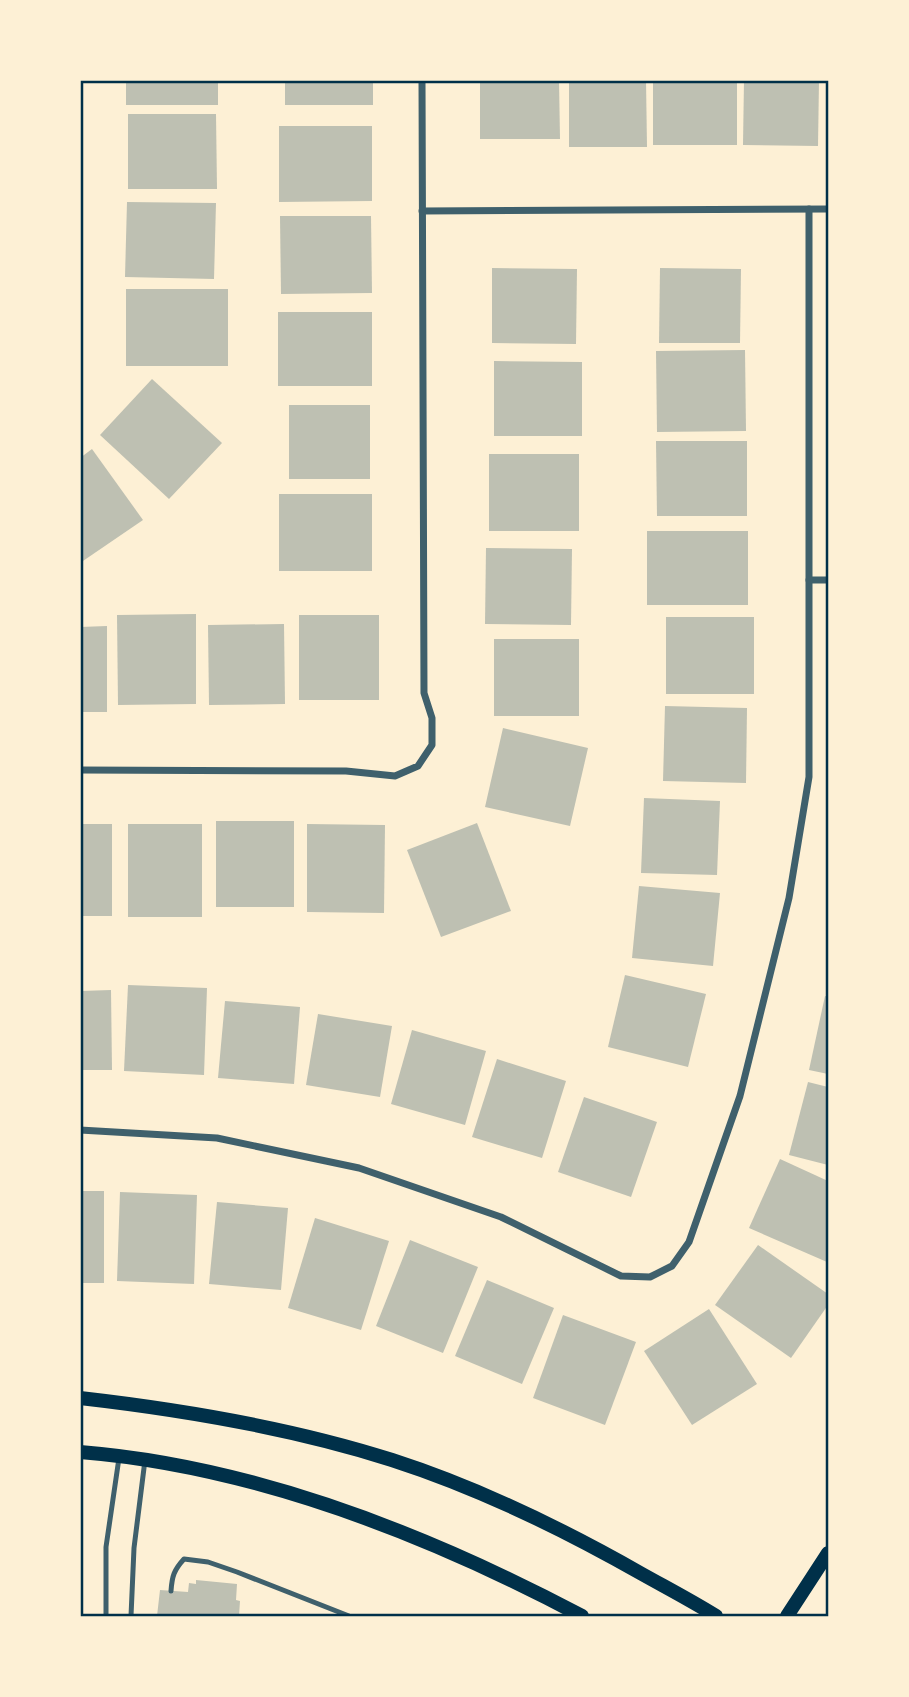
<svg xmlns="http://www.w3.org/2000/svg" width="909" height="1697" viewBox="0 0 909 1697" font-family="'Nunito Sans',sans-serif">
	<rect width="100%" height="100%" fill="#fdf0d5"/>
	<g fill="#bec0b2">
		<rect x="126" y="80" width="92" height="25"/>
		<rect x="285" y="80" width="88" height="25"/>
		<path d="M480,80H559L560,139H480Z"/>
		<path d="M569,80H646L647,147H569Z"/>
		<rect x="653" y="80" width="84" height="65"/>
		<path d="M744,80H819L818,146L743,145Z"/>
		<path d="M128,114H216L217,189H128Z"/>
		<path d="M279,126H372V201L279,202Z"/>
		<path d="M127,202L216,203L214,279L125,277Z"/>
		<path d="M280,216H371L372,293L281,294Z"/>
		<path d="M492,268L577,269L576,344L492,343Z"/>
		<path d="M660,268L741,269L740,343H659Z"/>
		<rect x="126" y="289" width="102" height="77"/>
		<rect x="278" y="312" width="94" height="74"/>
		<path d="M745,350L746,431L657,432L656,351Z"/>
		<path d="M494,361L582,362V436H494Z"/>
		<path d="M152,379L222,443L169,499L100,435Z"/>
		<rect x="289" y="405" width="81" height="74"/>
		<path d="M656,441H747V516H657Z"/>
		<path d="M92,449L143,520L80,563V458Z"/>
		<rect x="489" y="454" width="90" height="77"/>
		<rect x="279" y="494" width="93" height="77"/>
		<rect x="647" y="531" width="101" height="74"/>
		<path d="M486,548L572,549L571,625L485,624Z"/>
		<path d="M196,614V704L118,705L117,615Z"/>
		<rect x="299" y="615" width="80" height="85"/>
		<rect x="666" y="617" width="88" height="77"/>
		<path d="M284,624L285,704L209,705L208,625Z"/>
		<path d="M107,626V712H80V627Z"/>
		<rect x="494" y="639" width="85" height="77"/>
		<path d="M665,706L747,708L746,783L663,781Z"/>
		<path d="M503,728L588,748L570,826L485,807Z"/>
		<path d="M644,798L720,801L717,875L641,873Z"/>
		<rect x="216" y="821" width="78" height="86"/>
		<path d="M477,823L511,911L441,937L407,850Z"/>
		<rect x="80" y="824" width="32" height="92"/>
		<rect x="128" y="824" width="74" height="93"/>
		<path d="M307,824L385,825L384,913L307,912Z"/>
		<path d="M639,886L720,893L713,966L632,958Z"/>
		<path d="M625,975L706,994L688,1067L608,1047Z"/>
		<path d="M128,985L207,988L204,1075L124,1071Z"/>
		<path d="M111,990L112,1070H80V991Z"/>
		<path d="M825,996L828,997V1074L809,1070Z"/>
		<path d="M225,1001L300,1007L294,1084L218,1078Z"/>
		<path d="M318,1014L392,1026L380,1097L306,1085Z"/>
		<path d="M412,1030L486,1051L465,1125L391,1104Z"/>
		<path d="M497,1059L566,1081L542,1158L472,1137Z"/>
		<path d="M808,1082L828,1087V1165L789,1155Z"/>
		<path d="M584,1097L657,1122L631,1197L558,1172Z"/>
		<path d="M780,1159L828,1181L827,1262L749,1228Z"/>
		<rect x="80" y="1191" width="24" height="92"/>
		<path d="M120,1192L197,1195L194,1284L117,1281Z"/>
		<path d="M217,1202L288,1208L281,1290L209,1284Z"/>
		<path d="M315,1218L389,1241L361,1330L288,1308Z"/>
		<path d="M410,1240L478,1267L443,1353L376,1326Z"/>
		<path d="M758,1245L828,1294V1305L791,1358L715,1305Z"/>
		<path d="M487,1280L554,1308L522,1384L455,1356Z"/>
		<path d="M709,1309L757,1384L692,1425L644,1351Z"/>
		<path d="M563,1315L636,1342L605,1425L533,1398Z"/>
		<path d="M196,1580L237,1584L236,1600L240,1601L239,1616H157L160,1590L188,1592L189,1583L196,1584Z"/>
	</g>
	<g fill="none" stroke-linecap="round" stroke-linejoin="round">
		<g stroke="#3f606c" stroke-width="5">
			<path d="M171,1591C172,1576 174,1570 184,1559L208,1562L237,1572L349,1616"/>
			<path d="M106,1616V1547L119,1458"/>
			<path d="M131,1616L134,1548L145,1460"/>
		</g>
		<g stroke="#3f606c" stroke-width="7">
			<path d="M422,211L828,209"/>
			<path d="M809,580H828"/>
			<path d="M80,770L346,771L395,776L418,766L432,745V718L424,693L422,80"/>
			<path d="M80,1130L217,1138L359,1168L501,1217L621,1276L650,1277L672,1266L689,1242L740,1096L789,898L809,777V209"/>
		</g>
		<g stroke="#003049" stroke-width="14">
			<path d="M80,1398C185,1410 292,1428 392,1460C479,1488 563,1529 642,1574C667,1588 692,1601 716,1616"/>
			<path d="M80,1452C255,1466 429,1535 582,1616"/>
			<path d="M787,1616L828,1553"/>
		</g>
	</g>
	<rect width="909" height="1697" fill="none" stroke="#fdf0d5" stroke-width="164"/>
	<rect x="82" y="82" width="745" height="1533" fill="none" stroke="#003049" stroke-width="2.5"/>
</svg>
